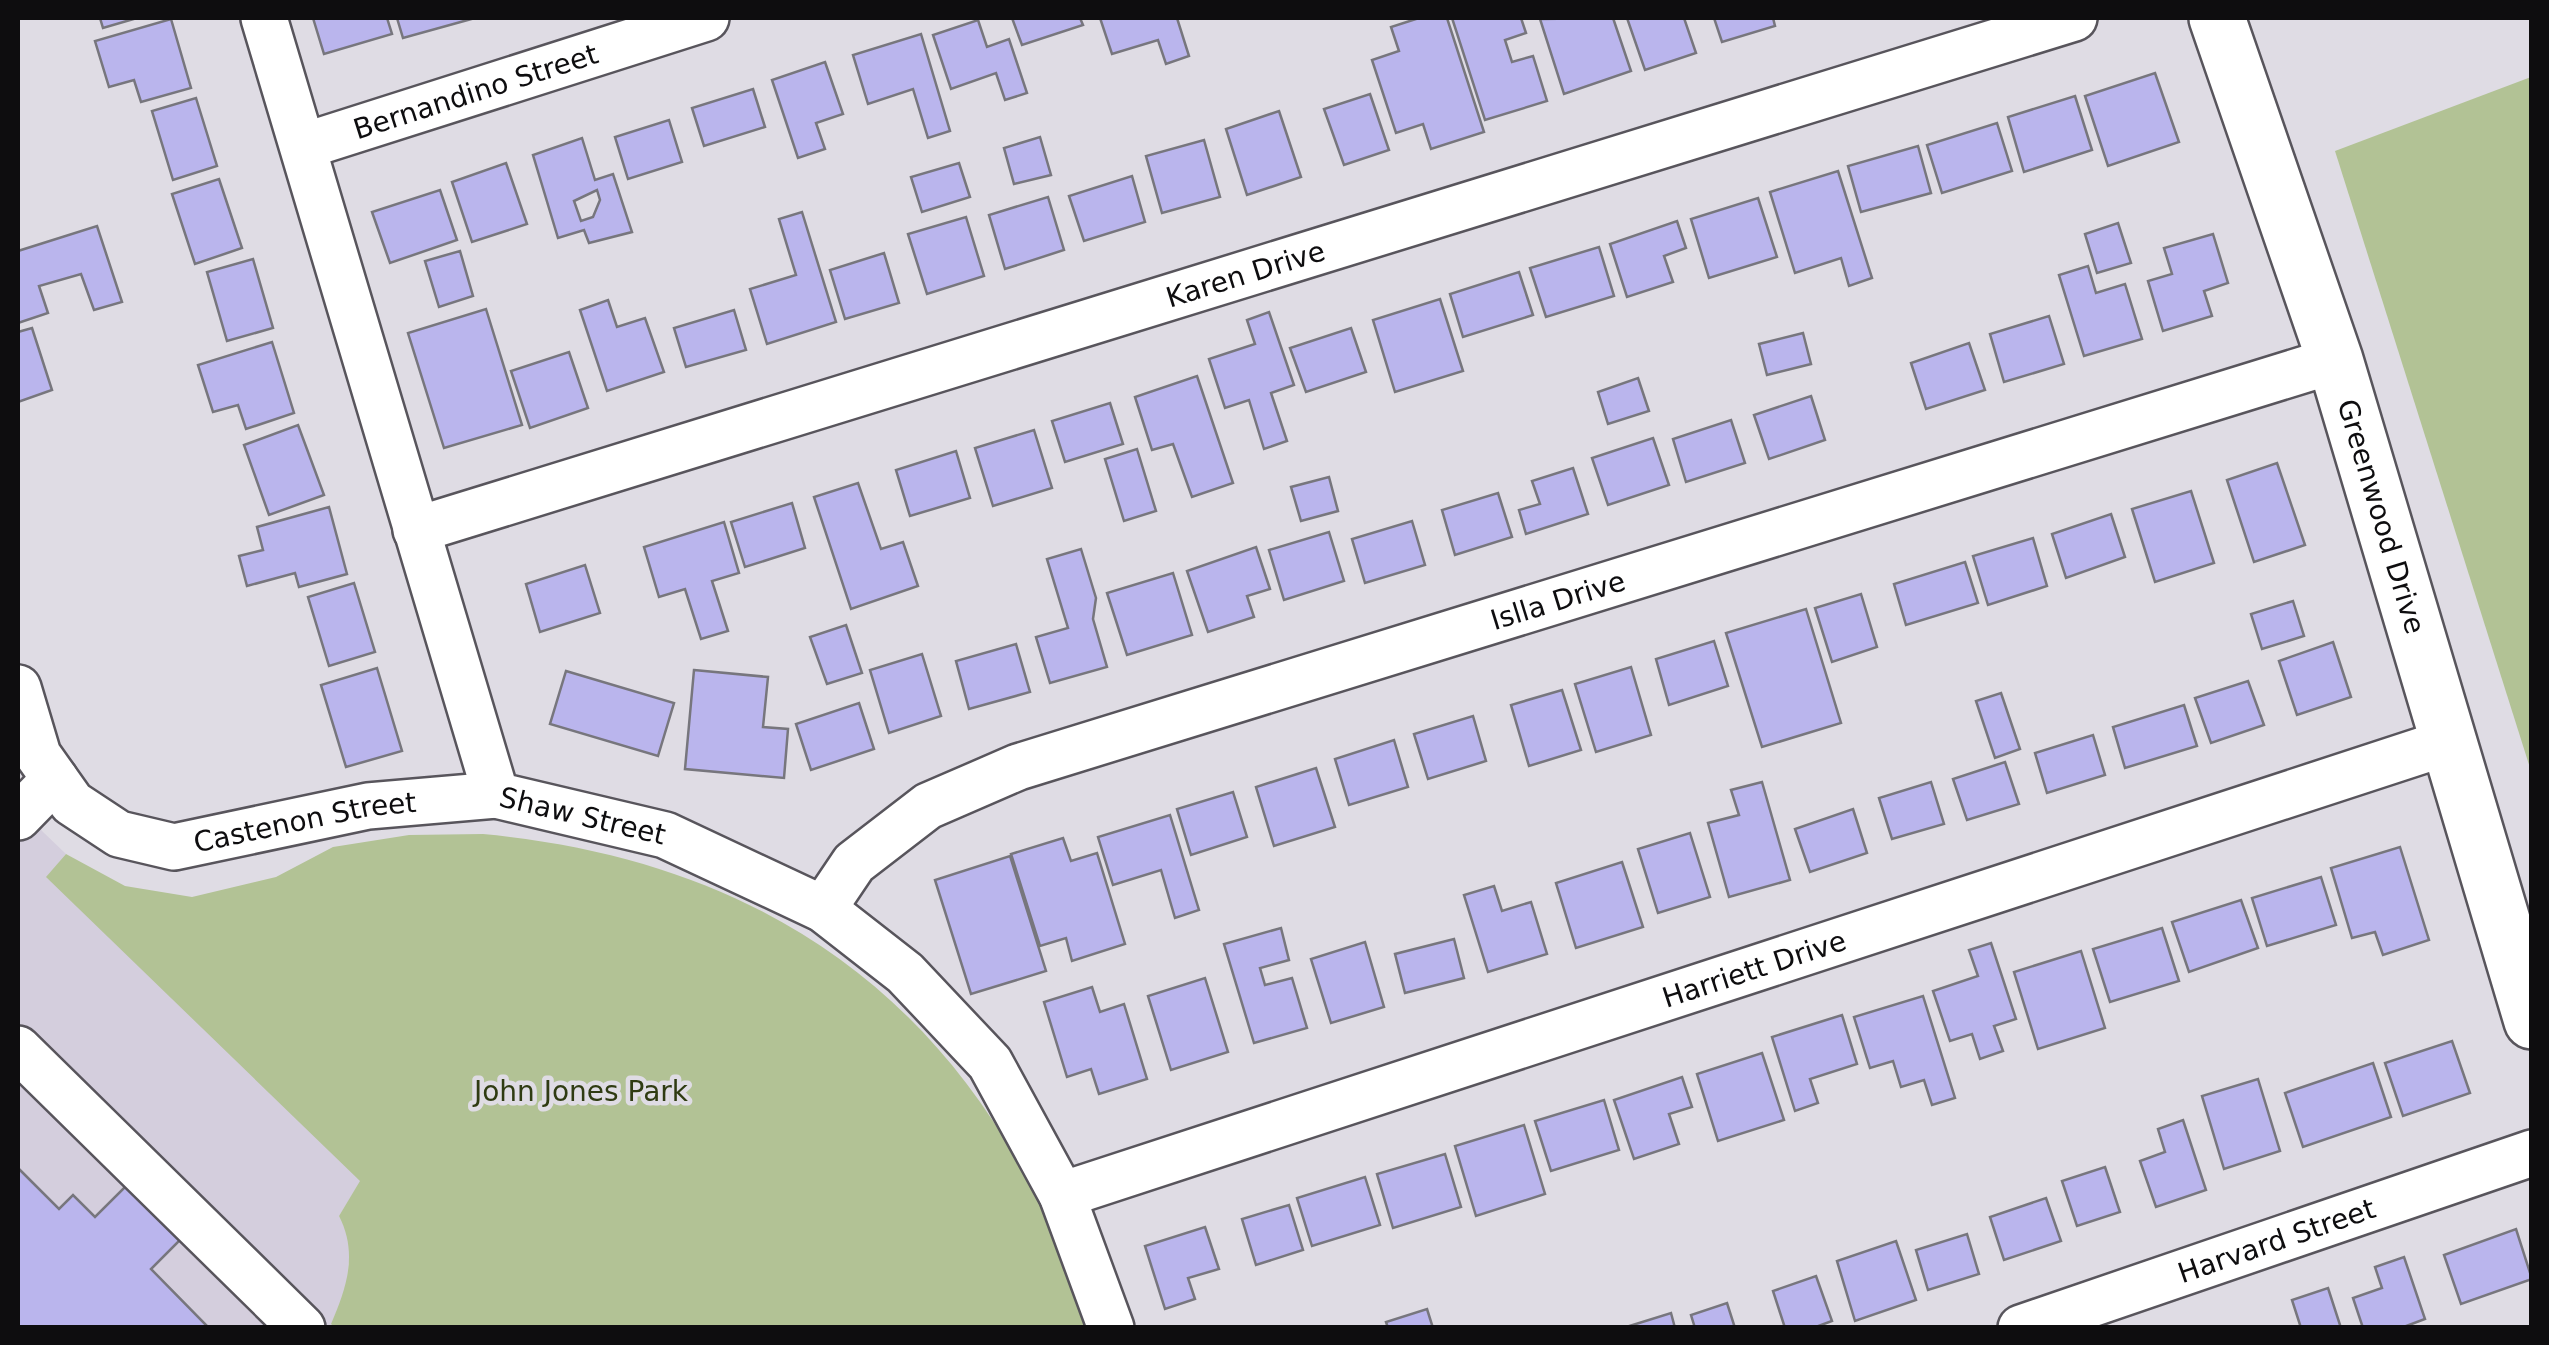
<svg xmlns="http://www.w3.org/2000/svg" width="2549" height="1345" viewBox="0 0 2549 1345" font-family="'DejaVu Sans',sans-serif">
	<rect width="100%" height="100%" fill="#dfdce4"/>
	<path fill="#d4cedd" d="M18,790L42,831L66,854L47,877L361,1181L339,1216L351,1240L346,1290L331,1324L334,1327H18Z"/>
	<g fill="#b2c295">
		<path d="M2531,77H2532L2531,771L2335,151Z"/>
		<path d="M483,834C752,859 949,989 1057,1241C1069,1269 1077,1299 1086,1327H334L331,1324C347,1287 358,1253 339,1216L360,1181L46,877L66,854L125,886L192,897L276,877L333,847L409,835Z"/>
	</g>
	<g fill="#bab5ed" stroke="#77767d" stroke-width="2.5" fill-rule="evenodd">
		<path d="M100,18H137L103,28Z"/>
		<path d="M313,18H387L392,34L324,54Z"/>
		<path d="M397,18H475L403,38Z"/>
		<path d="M1012,18H1080L1083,25L1022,45Z"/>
		<path d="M1100,18H1177L1189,56L1166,64L1158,40L1112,54Z"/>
		<path d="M1419,18H1447L1484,132L1431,149L1423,124L1396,133L1372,60L1399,51L1391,27Z"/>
		<path d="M1452,18H1521L1526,33L1505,40L1512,62L1533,56L1547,101L1485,120Z"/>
		<path d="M1613,18L1631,71L1564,94L1540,19Z"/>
		<path d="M1627,18H1684L1696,53L1645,70Z"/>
		<path d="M1714,18H1773L1775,26L1722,42Z"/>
		<path d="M171,19L191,88L141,102L134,80L109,87L95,41Z"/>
		<path d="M978,20L987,47L1009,39L1027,93L1005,100L996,73L951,89L933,35Z"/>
		<path d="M921,34L950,131L928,138L913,89L868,104L853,55Z"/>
		<path d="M825,62L843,114L816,123L825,149L798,158L772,80Z"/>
		<path d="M2155,73L2179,142L2108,166L2085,96Z"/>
		<path d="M753,89L765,127L704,146L692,108Z"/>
		<path d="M1370,94L1389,150L1344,165L1324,109Z"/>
		<path d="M2075,96L2092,150L2024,172L2008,117Z"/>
		<path d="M196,98L217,166L173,180L152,111Z"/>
		<path d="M1279,111L1301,177L1247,195L1226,129Z"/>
		<path d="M669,120L682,162L628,179L615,137Z"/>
		<path d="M1997,123L2012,171L1942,193L1927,145Z"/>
		<path d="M1040,137L1051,175L1014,184L1004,148Z"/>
		<path d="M582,138L595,180L613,174L632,232L589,243L584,230L558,238L533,155ZM597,190L600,200L593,217L581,221L574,201Z"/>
		<path d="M1204,140L1220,197L1162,213L1146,156Z"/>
		<path d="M1918,146L1931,193L1861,212L1848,166Z"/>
		<path d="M506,163L527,224L472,242L452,182Z"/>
		<path d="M959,163L970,197L922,212L911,177Z"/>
		<path d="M1838,171L1872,278L1849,286L1841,258L1795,273L1770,192Z"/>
		<path d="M1132,176L1145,222L1084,241L1069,196Z"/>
		<path d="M219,179L242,248L195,264L172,194Z"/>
		<path d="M440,190L457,240L390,263L372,212Z"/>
		<path d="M1048,197L1064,250L1005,269L989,215Z"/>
		<path d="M1758,198L1777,257L1709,278L1691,219Z"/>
		<path d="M802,212L836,322L767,344L750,289L796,275L779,219Z"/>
		<path d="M966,217L984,276L927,294L908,234Z"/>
		<path d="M1677,221L1686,248L1664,256L1673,282L1627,297L1610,244Z"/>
		<path d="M2118,223L2131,263L2097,273L2085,234Z"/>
		<path d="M97,226L122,302L94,310L81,274L39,286L48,313L18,323V251Z"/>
		<path d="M2213,234L2228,283L2204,291L2212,316L2163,331L2148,281L2172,274L2164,248Z"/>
		<path d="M1599,247L1614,296L1546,317L1530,268Z"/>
		<path d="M460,251L473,296L439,307L425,261Z"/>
		<path d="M884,253L899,303L845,319L830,270Z"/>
		<path d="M253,259L273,328L227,341L207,272Z"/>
		<path d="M2088,266L2096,293L2125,284L2142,339L2084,356L2059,275Z"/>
		<path d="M1519,272L1533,315L1463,337L1450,294Z"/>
		<path d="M1440,299L1463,371L1395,392L1373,320Z"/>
		<path d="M608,300L617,327L645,318L664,372L607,391L580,310Z"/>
		<path d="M486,309L522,425L444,448L408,333Z"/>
		<path d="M734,310L746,350L686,367L674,328Z"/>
		<path d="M1269,312L1294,385L1271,393L1287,441L1264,449L1249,400L1225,408L1209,359L1255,344L1247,320Z"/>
		<path d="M2049,316L2064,364L2004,382L1990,334Z"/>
		<path d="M32,328L52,390L18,402V332Z"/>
		<path d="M1351,328L1366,372L1306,392L1290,348Z"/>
		<path d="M1803,333L1811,364L1767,375L1759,344Z"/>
		<path d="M272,342L294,413L246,429L238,405L213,412L198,365Z"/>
		<path d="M1969,343L1985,390L1926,409L1911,363Z"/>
		<path d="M569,352L588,408L530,428L511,371Z"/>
		<path d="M1197,376L1233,483L1192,497L1173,444L1152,450L1135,397Z"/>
		<path d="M1638,378L1649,411L1608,424L1598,392Z"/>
		<path d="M1811,396L1825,440L1769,459L1754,415Z"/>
		<path d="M1110,403L1123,444L1065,462L1052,421Z"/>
		<path d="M1731,420L1745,463L1686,482L1673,439Z"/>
		<path d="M298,425L324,495L269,515L244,445Z"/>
		<path d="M1034,430L1052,488L993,506L975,448Z"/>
		<path d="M1653,438L1669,485L1608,505L1592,458Z"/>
		<path d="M1137,449L1156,511L1124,521L1105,459Z"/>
		<path d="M956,451L970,498L910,516L896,470Z"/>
		<path d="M2277,463L2305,545L2254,562L2227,480Z"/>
		<path d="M1573,468L1588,514L1526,534L1519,510L1540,504L1532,481Z"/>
		<path d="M1329,477L1338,511L1301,521L1291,487Z"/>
		<path d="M858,483L881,549L903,542L918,586L851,609L814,497Z"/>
		<path d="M2191,491L2214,563L2155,582L2132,509Z"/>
		<path d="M1498,493L1512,537L1455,555L1442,510Z"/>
		<path d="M792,503L805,548L745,567L731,522Z"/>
		<path d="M329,507L347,574L299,587L295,573L247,586L239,556L263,550L257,527Z"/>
		<path d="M2111,514L2125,557L2066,578L2052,534Z"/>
		<path d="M1412,521L1425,565L1365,583L1352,539Z"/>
		<path d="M724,522L739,573L712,581L728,631L701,639L685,589L659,597L644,547Z"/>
		<path d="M1329,532L1344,581L1284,600L1269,550Z"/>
		<path d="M2033,538L2047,586L1988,605L1973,556Z"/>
		<path d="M1256,547L1270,589L1247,596L1254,617L1208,632L1187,571Z"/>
		<path d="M1081,549L1096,598L1093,619L1107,667L1050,683L1036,637L1068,628L1047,559Z"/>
		<path d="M1965,562L1978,603L1906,625L1894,584Z"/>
		<path d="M585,565L600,613L540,632L526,584Z"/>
		<path d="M1173,573L1192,635L1127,655L1107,593Z"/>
		<path d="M354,583L375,652L329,666L308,597Z"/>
		<path d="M1861,594L1877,647L1832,662L1815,608Z"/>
		<path d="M2293,601L2304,636L2262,649L2251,614Z"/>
		<path d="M1806,609L1841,723L1762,747L1726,633Z"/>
		<path d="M846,625L862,673L827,684L810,637Z"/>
		<path d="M1714,641L1728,686L1669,705L1656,659Z"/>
		<path d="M2333,642L2351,697L2297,715L2279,661Z"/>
		<path d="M1016,644L1030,692L969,709L956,661Z"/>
		<path d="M922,654L941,716L889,733L870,670Z"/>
		<path d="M1631,667L1651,735L1596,752L1575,684Z"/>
		<path d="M377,668L402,751L346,767L321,685Z"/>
		<path d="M694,670L768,677L763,727L788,729L784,778L685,769Z"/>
		<path d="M566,671L674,703L658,756L550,724Z"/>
		<path d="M2248,681L2264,725L2211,743L2195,698Z"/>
		<path d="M1562,690L1581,750L1529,766L1511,705Z"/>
		<path d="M2001,693L2020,749L1995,758L1976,701Z"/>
		<path d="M859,703L874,749L811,770L796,724Z"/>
		<path d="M2184,705L2197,746L2125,768L2113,727Z"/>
		<path d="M1473,716L1486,761L1428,779L1414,734Z"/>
		<path d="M2093,735L2105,775L2047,793L2035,753Z"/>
		<path d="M1394,740L1408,787L1349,805L1335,759Z"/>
		<path d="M2005,762L2019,804L1967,820L1953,779Z"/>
		<path d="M1316,768L1335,827L1274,846L1256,787Z"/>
		<path d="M1762,782L1790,880L1729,897L1708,823L1739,815L1731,790Z"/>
		<path d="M1931,782L1944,824L1892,839L1879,798Z"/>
		<path d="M1233,792L1247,837L1191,855L1177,809Z"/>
		<path d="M1853,809L1867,853L1810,872L1795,829Z"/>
		<path d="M1170,815L1199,910L1175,918L1161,870L1113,885L1098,837Z"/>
		<path d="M1690,833L1710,897L1658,913L1638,849Z"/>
		<path d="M1063,838L1071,861L1097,853L1125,944L1072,961L1066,938L1040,946L1011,854Z"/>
		<path d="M2400,847L2429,940L2383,955L2375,932L2352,938L2331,868Z"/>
		<path d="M1010,856L1046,971L971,994L935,880Z"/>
		<path d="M1622,862L1643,927L1576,948L1556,883Z"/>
		<path d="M2321,877L2336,925L2267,946L2252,898Z"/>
		<path d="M1494,886L1502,911L1531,902L1547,954L1488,972L1464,895Z"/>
		<path d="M2241,900L2258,948L2189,972L2172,922Z"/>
		<path d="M1281,928L1289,960L1260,968L1265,985L1292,978L1307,1028L1254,1043L1224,944Z"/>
		<path d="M2162,928L2179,981L2110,1002L2093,949Z"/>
		<path d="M1454,939L1464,978L1405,993L1395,954Z"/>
		<path d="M1365,942L1384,1007L1331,1023L1311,959Z"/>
		<path d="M1991,943L2016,1019L1994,1026L2003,1051L1980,1059L1972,1034L1950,1041L1933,991L1978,976L1969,950Z"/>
		<path d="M2081,951L2105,1028L2038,1049L2014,972Z"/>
		<path d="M1205,978L1228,1052L1171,1070L1148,996Z"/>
		<path d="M1092,987L1100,1012L1124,1004L1147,1079L1099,1094L1091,1069L1067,1077L1044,1002Z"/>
		<path d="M1923,996L1955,1098L1932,1105L1924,1080L1901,1087L1893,1061L1870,1068L1854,1017Z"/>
		<path d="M1842,1015L1857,1064L1810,1079L1818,1103L1795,1111L1772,1037Z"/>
		<path d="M2452,1041L2470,1093L2403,1116L2385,1063Z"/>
		<path d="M1762,1053L1784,1120L1718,1141L1697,1074Z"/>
		<path d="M2373,1063L2391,1117L2303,1147L2285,1093Z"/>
		<path d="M1682,1077L1692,1107L1669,1114L1679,1144L1634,1159L1614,1100Z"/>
		<path d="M2258,1079L2280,1151L2224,1169L2202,1096Z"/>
		<path d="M1604,1100L1619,1150L1551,1171L1535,1121Z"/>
		<path d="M2183,1120L2206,1190L2156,1207L2140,1161L2165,1152L2158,1129Z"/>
		<path d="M1524,1125L1545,1194L1476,1216L1455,1146Z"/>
		<path d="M1445,1154L1461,1207L1393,1228L1377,1174Z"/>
		<path d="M2105,1167L2120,1212L2077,1226L2062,1181Z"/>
		<path d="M18,1168L59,1209L73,1195L95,1217L127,1185L181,1239L151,1269L209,1328H18Z"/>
		<path d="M1365,1177L1380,1225L1312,1246L1297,1198Z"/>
		<path d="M2046,1198L2061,1241L2004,1260L1990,1217Z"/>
		<path d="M1289,1205L1303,1250L1256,1265L1242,1219Z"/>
		<path d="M1205,1227L1219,1269L1188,1278L1195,1299L1165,1309L1145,1246Z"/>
		<path d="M2516,1229L2532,1279L2461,1304L2444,1255Z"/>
		<path d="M1967,1234L1979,1274L1928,1290L1916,1250Z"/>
		<path d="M1896,1241L1916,1300L1855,1321L1837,1261Z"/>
		<path d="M2404,1257L2425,1319L2401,1328H2363L2353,1298L2382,1288L2375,1267Z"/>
		<path d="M1816,1276L1832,1321L1813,1328H1785L1773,1291Z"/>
		<path d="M2328,1288L2341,1328H2301L2292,1300Z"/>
		<path d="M1727,1303L1735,1328H1695L1691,1315Z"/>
		<path d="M1427,1309L1433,1328H1388L1386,1322Z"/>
		<path d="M1671,1313L1675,1328H1623Z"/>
	</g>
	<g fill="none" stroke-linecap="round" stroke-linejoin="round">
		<g stroke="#58555c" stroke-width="50">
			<g id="minor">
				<path id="s1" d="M264,18L496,795L665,835L823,909L905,973L990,1063L1062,1195L1111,1328"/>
				<path id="s2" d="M304,146L706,18"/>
				<path id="s3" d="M416,530L2074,18"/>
				<path id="s4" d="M18,688L38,755L72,803L119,834L174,847L368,806L496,795"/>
				<path d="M18,817L55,779"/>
				<path id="s5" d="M823,909L854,863L928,806L1018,767L2335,360"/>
				<path d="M18,1049L302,1328"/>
				<path id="s6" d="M1062,1195L2445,743"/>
				<path id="s7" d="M2021,1328L2532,1153"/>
			</g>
		</g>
		<g stroke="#58555c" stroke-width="60">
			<g id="major">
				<path id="s8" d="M2217,18L2335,360L2532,1021"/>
			</g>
		</g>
		<use href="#minor" stroke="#fff" stroke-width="45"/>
		<use href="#major" stroke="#fff" stroke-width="55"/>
	</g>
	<g text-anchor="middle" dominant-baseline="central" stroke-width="9" stroke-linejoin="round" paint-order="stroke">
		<g font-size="28" fill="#0e0d0f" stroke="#dfdce4">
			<text stroke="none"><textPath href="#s2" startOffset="180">Bernandino Street</textPath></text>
			<text stroke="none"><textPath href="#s3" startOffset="868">Karen Drive</textPath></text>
			<text stroke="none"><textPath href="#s8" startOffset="525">Greenwood Drive</textPath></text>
			<text stroke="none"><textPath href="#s5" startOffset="812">Islla Drive</textPath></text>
			<text stroke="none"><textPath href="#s1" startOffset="900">Shaw Street</textPath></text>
			<text stroke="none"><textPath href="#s4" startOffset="375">Castenon Street</textPath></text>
			<text stroke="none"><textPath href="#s6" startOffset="728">Harriett Drive</textPath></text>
			<text stroke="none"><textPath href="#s7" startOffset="270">Harvard Street</textPath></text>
		</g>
		<g font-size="28" fill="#2f3b12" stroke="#dfdce4">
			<text x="581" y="1091">John Jones Park</text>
		</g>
	</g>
	<rect width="2549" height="1345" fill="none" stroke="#0e0d0f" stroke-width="40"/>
</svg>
